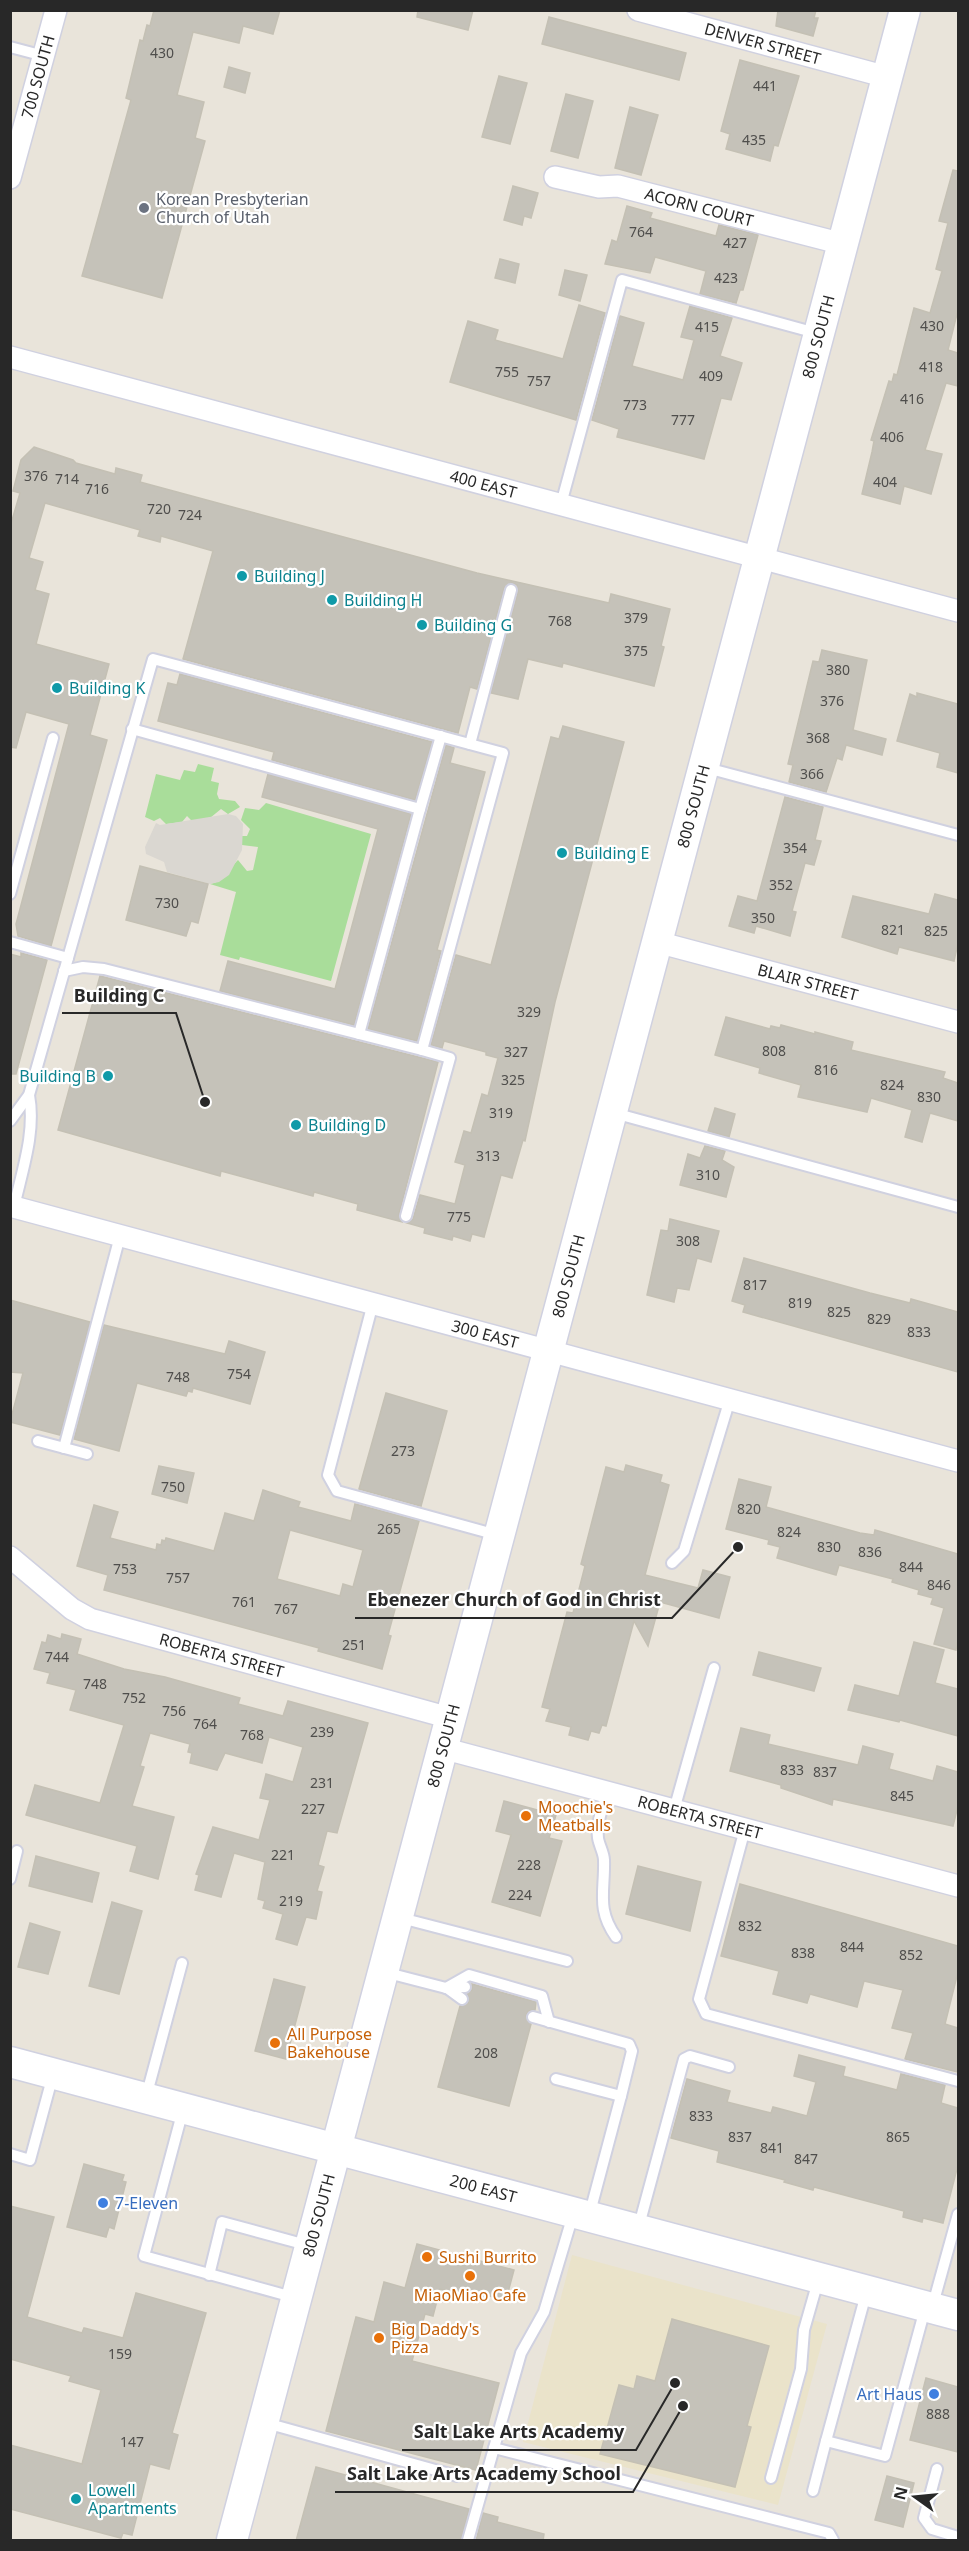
<svg xmlns="http://www.w3.org/2000/svg" width="969" height="2551" viewBox="0 0 969 2551" font-family="'Noto Sans',sans-serif">
	<rect width="100%" height="100%" fill="#e9e4da"/>
	<path fill="#eae3ca" d="M572,2255L827,2324L778,2505L523,2442Z"/>
	<g fill="#a9dd9a">
		<path d="M198,764L214,768L211,781L219,783L217,794L219,799L235,801L240,807L228,814L221,809L210,818L192,821L187,816L182,822L166,824L160,818L154,821L145,817L156,774L180,780L184,770L195,772Z"/>
		<path d="M266,803L371,834L331,981L240,957L239,960L220,955L236,892L210,884C226,881 227,871 238,860L247,871L253,870L258,847L242,845V836H247L250,829L241,820L245,808L259,810Z"/>
	</g>
	<path fill="#dad7d1" d="M228,814L236,816L243,824L242,850L229,875L219,882L210,884L167,872L164,862L146,854L145,847L156,823L160,825Z"/>
	<g fill="#c5c2b9" stroke="#c4c0b4" stroke-width="1.5" fill-rule="evenodd">
		<path d="M154,10H280L273,34L243,26L239,43L193,32L177,95L204,102L195,138L205,141L162,298L82,276L131,100L126,98L140,40L143,41L147,25L150,26Z"/>
		<path d="M418,10H473L468,30L417,17Z"/>
		<path d="M778,10H816L814,18H818L813,36L776,26Z"/>
		<path d="M549,17L686,53L679,80L542,44Z"/>
		<path d="M740,60L799,76L778,146L774,145L770,161L726,149L730,134L721,131Z"/>
		<path d="M229,67L250,73L245,93L224,87Z"/>
		<path d="M499,76L527,83L510,144L482,137Z"/>
		<path d="M566,94L593,101L578,158L551,151Z"/>
		<path d="M630,107L658,115L641,175L615,168Z"/>
		<path d="M953,170L958,171V310L948,350L958,353V386L946,383L925,450L942,454L931,494L904,486L900,504L862,494L872,452L874,441L871,440L889,381L892,382L894,374L897,375L914,308L930,313L942,271L936,269L948,223L939,221Z"/>
		<path d="M513,186L538,193L531,218L524,216L522,225L504,220Z"/>
		<path d="M627,206L652,213L650,218L716,236L719,225L758,235L743,290H740L736,303L700,294L706,271L655,257L650,273L605,264L612,240L617,242Z"/>
		<path d="M500,259L519,264L515,283L495,278Z"/>
		<path d="M565,270L587,275L580,301L559,295Z"/>
		<path d="M579,305L605,313L576,420L450,382L468,321L498,330L495,340L563,359Z"/>
		<path d="M690,306L732,318L720,356L742,363L731,400L721,398L704,459L617,437L619,429L592,420L620,316L644,323L632,366L683,380L694,340L681,337Z"/>
		<path d="M34,447L73,460L76,463L115,474L116,468L142,475L140,482L477,573L609,603L611,594L670,609L661,646L664,647L654,686L563,663L562,667L528,659L518,699L491,693L518,592L517,585L512,583L504,588L477,689L470,687L458,733L183,659L213,551L161,536L160,542L138,536L140,530L45,503L29,558L43,562L35,590L49,594L36,644L109,664L90,735L107,740L51,946L18,936L16,924L69,724L26,712L16,748L10,747V527L20,493L13,491L21,460Z"/>
		<path d="M822,650L867,660L853,730L886,739L882,755L846,745L842,760L837,758L826,792L789,782L793,765L788,764L813,661L819,662Z"/>
		<path d="M180,674L432,742L415,800L272,760L274,752L158,721L168,683L177,685Z"/>
		<path d="M917,693L958,704V773L937,767L940,753L897,741L910,694L917,697Z"/>
		<path d="M563,726L624,742L555,1002L525,1141L523,1140L512,1178L501,1175L484,1237L472,1234L470,1241L453,1236L452,1240L424,1233L425,1228L407,1223L413,1219L420,1195L455,1204L465,1165L455,1162L464,1131L471,1133L482,1094L488,1096L498,1058L486,1055V1052L444,1041L442,1048L431,1045L456,955L491,965L551,737L559,739Z"/>
		<path d="M446,745L454,748L450,763L485,772L437,950L441,951L417,1041L368,1029Z"/>
		<path d="M268,774L411,814L354,1025L220,991L228,961L335,989L378,829L262,797Z"/>
		<path d="M785,797L823,807L815,840L821,841L814,865L805,863L792,911L796,912L790,936L756,926L754,933L729,926L738,896L757,901Z"/>
		<path d="M140,866L208,884L198,923L191,921L186,936L126,920Z"/>
		<path d="M935,894L958,900V943L954,961L899,947L897,954L842,937L853,896L929,914Z"/>
		<path d="M21,953L47,960L16,1074H10V954L21,957Z"/>
		<path d="M100,976L438,1062L399,1214L402,1222L357,1210L358,1204L314,1192L313,1196L221,1171L220,1176L58,1130Z"/>
		<path d="M726,1017L770,1029L771,1026L780,1028L781,1025L815,1034V1032L853,1042L851,1050L945,1072L943,1078L958,1083V1121L930,1113L922,1142L905,1137L912,1110L871,1098L867,1112L798,1097L801,1085L759,1073L760,1068L715,1055Z"/>
		<path d="M715,1108L735,1114L729,1137L708,1131Z"/>
		<path d="M705,1146L725,1151L722,1160L734,1167L726,1197L680,1185L688,1154L700,1158Z"/>
		<path d="M670,1219L719,1231L711,1262L697,1258L689,1290L677,1288L674,1302L647,1295L661,1230L668,1231Z"/>
		<path d="M744,1258L870,1293L910,1303L911,1299L958,1312V1372L743,1312L745,1305L732,1301Z"/>
		<path d="M10,1300L90,1322L60,1435L10,1422L23,1373L10,1372Z"/>
		<path d="M104,1325L225,1354L229,1341L265,1352L250,1404L193,1388L192,1392L188,1391L186,1396L137,1383L119,1451L74,1439Z"/>
		<path d="M386,1393L447,1411L421,1506L359,1489Z"/>
		<path d="M626,1465L662,1475L660,1482L669,1485L645,1575L698,1588L703,1570L730,1577L719,1618L660,1602L648,1646L634,1621L606,1726L602,1725L599,1733L591,1731L588,1740L569,1735L571,1727L546,1721L550,1709L542,1707L567,1612L573,1613L585,1566L581,1564L606,1467L624,1472Z"/>
		<path d="M159,1466L194,1473L187,1503L152,1494Z"/>
		<path d="M739,1479L771,1487L766,1507L860,1533L874,1535L875,1530L958,1554V1640L956,1650L934,1644L944,1608L931,1604L933,1598L918,1594L919,1590L892,1582L893,1579L839,1565L836,1575L777,1558L780,1547L768,1544L769,1540L726,1529Z"/>
		<path d="M263,1490L300,1502L298,1507L351,1521L355,1504L419,1521L388,1635L391,1636L382,1669L318,1651L319,1648L104,1590L108,1575L77,1566L94,1505L118,1512L110,1538L156,1550L157,1544L161,1545L162,1540L165,1541L166,1538L214,1551L225,1513L254,1521ZM290,1530L363,1550L353,1587L343,1584L340,1596L277,1579Z"/>
		<path d="M62,1634L81,1639L77,1654L124,1669L165,1677L240,1698L238,1704L283,1716L288,1701L368,1723L337,1833L327,1831L318,1865L324,1867L317,1891L322,1892L316,1919L306,1917L297,1945L276,1939L283,1914L263,1908L265,1901L258,1899L265,1862L234,1853L221,1897L195,1890L199,1875L196,1874L213,1827L259,1840L270,1800L260,1798L266,1774L293,1782L303,1747L269,1737L262,1763L225,1753L217,1770L190,1763L192,1753L188,1752L190,1744L150,1733L140,1766L144,1767L132,1806L174,1817L158,1879L130,1871L137,1846L26,1815L35,1785L100,1803L124,1725L70,1710L76,1690L47,1683L50,1673L34,1669L42,1642L46,1643L48,1635L61,1639Z"/>
		<path d="M914,1642L944,1650L935,1683L958,1689V1736L900,1720L899,1722L848,1710L855,1685L899,1696Z"/>
		<path d="M759,1652L821,1668L814,1691L753,1675Z"/>
		<path d="M741,1728L770,1735L768,1744L858,1765L863,1746L893,1754L889,1769L933,1781L937,1766L958,1772V1806L953,1826L833,1799L832,1805L781,1788V1785L730,1771Z"/>
		<path d="M504,1801L556,1815L549,1838L562,1841L540,1916L492,1902L511,1835L496,1831Z"/>
		<path d="M36,1856L99,1873L92,1902L29,1886Z"/>
		<path d="M638,1866L701,1882L690,1931L626,1914Z"/>
		<path d="M740,1884L958,1946V1972L945,2024L958,2028V2072L905,2059L913,2033L892,2028L903,1990L864,1981L857,2007L810,1994L807,2003L773,1994L779,1971L721,1956Z"/>
		<path d="M112,1902L142,1911L119,1994L89,1986Z"/>
		<path d="M30,1923L60,1932L48,1974L18,1967Z"/>
		<path d="M274,1979L305,1987L286,2059L255,2051Z"/>
		<path d="M472,1984L536,2002L535,2010L528,2011L526,2016L531,2024L509,2106L438,2087L460,2006L468,2003L467,1994L472,1990Z"/>
		<path d="M799,2055L845,2067L843,2076L897,2090L901,2074L945,2085L941,2103L958,2108V2165L943,2223L923,2218L922,2222L903,2217L904,2211L814,2187L813,2190L784,2182L785,2180L717,2162L719,2151L671,2138L687,2079L730,2091L727,2102L771,2113L773,2107L807,2116L816,2082L794,2076Z"/>
		<path d="M84,2164L124,2175L122,2181L126,2182L114,2229L109,2227L106,2237L67,2227Z"/>
		<path d="M10,2206L54,2217L27,2317L82,2333L84,2328L123,2338L136,2293L206,2313L172,2433L178,2435L169,2469L150,2464L132,2535L123,2533L121,2538L10,2509V2445L82,2464L101,2390L69,2381L71,2376L10,2359Z"/>
		<path d="M417,2244L514,2270L506,2300L485,2295L483,2301L440,2289L433,2316L425,2314L412,2361L499,2383L476,2470L326,2431L356,2317L374,2322L384,2282L405,2288Z"/>
		<path d="M672,2319L769,2346L747,2426L751,2427L735,2487L600,2454L619,2385L634,2389L637,2376L655,2381Z"/>
		<path d="M926,2378L958,2387V2452L910,2440Z"/>
		<path d="M316,2467L469,2509L461,2541H296Z"/>
		<path d="M887,2476L914,2483L903,2527L875,2520Z"/>
		<path d="M483,2513L498,2517L497,2522L544,2534L543,2541H476Z"/>
	</g>
	<g fill="none" stroke-linecap="round" stroke-linejoin="round">
		<g stroke="#d0d1e0" stroke-width="14">
			<g id="lane">
				<path d="M10,47L44,56"/>
				<path d="M561,504L622,280L816,333"/>
				<path d="M132,729L420,809L441,736"/>
				<path d="M470,744L511,590"/>
				<path d="M707,768L958,835"/>
				<path d="M10,894L53,738"/>
				<path d="M10,942L68,958"/>
				<path d="M64,971L83,967L104,969L422,1050"/>
				<path d="M359,1034L420,809"/>
				<path d="M614,1113L958,1207"/>
				<path d="M10,1121L29,1095L153,659L503,753L422,1050L450,1058L406,1216"/>
				<path d="M14,1207C22,1171 36,1132 29,1095"/>
				<path d="M373,1303L328,1475L337,1491L497,1535"/>
				<path d="M38,1441L87,1454"/>
				<path d="M64,1448L120,1236"/>
				<path d="M672,1563L684,1551L730,1399"/>
				<path d="M608,1792C603,1807 596,1822 598,1838C599,1845 604,1853 604,1860C605,1891 596,1909 616,1937"/>
				<path d="M674,1810L714,1668"/>
				<path d="M745,1829L699,1999L706,2014L958,2081"/>
				<path d="M10,1879L17,1851"/>
				<path d="M401,1918L567,1961"/>
				<path d="M384,1972L446,1988L465,1987"/>
				<path d="M446,1988L469,1975L542,1996L549,2022"/>
				<path d="M447,1988L462,1999"/>
				<path d="M533,2017L629,2044L632,2051L621,2096"/>
				<path d="M556,2079L621,2096L589,2216"/>
				<path d="M146,2097L182,1963"/>
				<path d="M183,2110L144,2256L296,2298"/>
				<path d="M10,2154L30,2160L53,2075"/>
				<path d="M638,2229L684,2059L690,2056L729,2067"/>
				<path d="M209,2275L222,2222L310,2246"/>
				<path d="M866,2294L826,2441L885,2456L925,2309"/>
				<path d="M932,2308L958,2214"/>
				<path d="M266,2423L457,2476"/>
				<path d="M494,2448L521,2353L544,2312L573,2215"/>
				<path d="M937,2469L924,2518L932,2529L958,2537"/>
				<path d="M771,2478L801,2369L804,2330L818,2281"/>
				<path d="M813,2491L826,2441"/>
				<path d="M468,2540L494,2448L829,2533L833,2540"/>
			</g>
		</g>
		<g stroke="#d0d1e0" stroke-width="24">
			<g id="street">
				<path id="s1" d="M638,10L887,77"/>
				<path id="s2" d="M555,177L599,187L618,186L843,244"/>
				<path id="s3" d="M10,178L56,10"/>
				<path id="s4" d="M10,357L958,611"/>
				<path id="s5" d="M657,942L958,1022"/>
				<path id="s6" d="M10,1206L958,1461"/>
				<path id="s7" d="M10,1557L72,1609L90,1619L450,1718"/>
				<path id="s8" d="M442,1748L958,1886"/>
			</g>
		</g>
		<g stroke="#d0d1e0" stroke-width="33">
			<g id="secondary">
				<path id="s9" d="M10,2062L958,2315"/>
				<path id="s10" d="M232,2540L905,10"/>
			</g>
		</g>
		<use href="#lane" stroke="#fff" stroke-width="10"/>
		<use href="#street" stroke="#fff" stroke-width="21"/>
		<use href="#secondary" stroke="#fff" stroke-width="30"/>
	</g>
	<circle fill="#6b7280" stroke="#fff" stroke-width="2" cx="144" cy="208" r="6"/>
	<g fill="#0f9aa8" stroke="#fff" stroke-width="2">
		<circle cx="242" cy="576" r="6"/>
		<circle cx="332" cy="600" r="6"/>
		<circle cx="422" cy="625" r="6"/>
		<circle cx="57" cy="688" r="6"/>
		<circle cx="562" cy="853" r="6"/>
		<circle cx="108" cy="1076" r="6"/>
		<circle cx="296" cy="1125" r="6"/>
		<circle cx="76" cy="2499" r="6"/>
	</g>
	<g fill="#e8710a" stroke="#fff" stroke-width="2">
		<circle cx="526" cy="1816" r="6"/>
		<circle cx="275" cy="2043" r="6"/>
		<circle cx="427" cy="2257" r="6"/>
		<circle cx="470" cy="2276" r="6"/>
		<circle cx="379" cy="2338" r="6"/>
	</g>
	<g fill="#3f7fe0" stroke="#fff" stroke-width="2">
		<circle cx="103" cy="2203" r="6"/>
		<circle cx="934" cy="2394" r="6"/>
	</g>
	<g text-anchor="middle" dominant-baseline="central" stroke-width="4.5" stroke-linejoin="round" paint-order="stroke">
		<g font-size="14" fill="#4f4e4c">
			<text x="162" y="52">430</text>
			<text x="765" y="85">441</text>
			<text x="754" y="139">435</text>
			<text x="641" y="231">764</text>
			<text x="735" y="242">427</text>
			<text x="726" y="277">423</text>
			<text x="932" y="325">430</text>
			<text x="707" y="326">415</text>
			<text x="931" y="366">418</text>
			<text x="507" y="371">755</text>
			<text x="711" y="375">409</text>
			<text x="539" y="380">757</text>
			<text x="912" y="398">416</text>
			<text x="635" y="404">773</text>
			<text x="683" y="419">777</text>
			<text x="892" y="436">406</text>
			<text x="36" y="475">376</text>
			<text x="67" y="478">714</text>
			<text x="885" y="481">404</text>
			<text x="97" y="488">716</text>
			<text x="159" y="508">720</text>
			<text x="190" y="514">724</text>
			<text x="636" y="617">379</text>
			<text x="560" y="620">768</text>
			<text x="636" y="650">375</text>
			<text x="838" y="669">380</text>
			<text x="832" y="700">376</text>
			<text x="818" y="737">368</text>
			<text x="812" y="773">366</text>
			<text x="795" y="847">354</text>
			<text x="781" y="884">352</text>
			<text x="167" y="902">730</text>
			<text x="763" y="917">350</text>
			<text x="893" y="929">821</text>
			<text x="936" y="930">825</text>
			<text x="529" y="1011">329</text>
			<text x="774" y="1050">808</text>
			<text x="516" y="1051">327</text>
			<text x="826" y="1069">816</text>
			<text x="513" y="1079">325</text>
			<text x="892" y="1084">824</text>
			<text x="929" y="1096">830</text>
			<text x="501" y="1112">319</text>
			<text x="488" y="1155">313</text>
			<text x="708" y="1174">310</text>
			<text x="459" y="1216">775</text>
			<text x="688" y="1240">308</text>
			<text x="755" y="1284">817</text>
			<text x="800" y="1302">819</text>
			<text x="839" y="1311">825</text>
			<text x="879" y="1318">829</text>
			<text x="919" y="1331">833</text>
			<text x="239" y="1373">754</text>
			<text x="178" y="1376">748</text>
			<text x="403" y="1450">273</text>
			<text x="173" y="1486">750</text>
			<text x="749" y="1508">820</text>
			<text x="389" y="1528">265</text>
			<text x="789" y="1531">824</text>
			<text x="829" y="1546">830</text>
			<text x="870" y="1551">836</text>
			<text x="911" y="1566">844</text>
			<text x="125" y="1568">753</text>
			<text x="178" y="1577">757</text>
			<text x="939" y="1584">846</text>
			<text x="244" y="1601">761</text>
			<text x="286" y="1608">767</text>
			<text x="354" y="1644">251</text>
			<text x="57" y="1656">744</text>
			<text x="95" y="1683">748</text>
			<text x="134" y="1697">752</text>
			<text x="174" y="1710">756</text>
			<text x="205" y="1723">764</text>
			<text x="322" y="1731">239</text>
			<text x="252" y="1734">768</text>
			<text x="792" y="1769">833</text>
			<text x="825" y="1771">837</text>
			<text x="322" y="1782">231</text>
			<text x="902" y="1795">845</text>
			<text x="313" y="1808">227</text>
			<text x="283" y="1854">221</text>
			<text x="529" y="1864">228</text>
			<text x="520" y="1894">224</text>
			<text x="291" y="1900">219</text>
			<text x="750" y="1925">832</text>
			<text x="852" y="1946">844</text>
			<text x="803" y="1952">838</text>
			<text x="911" y="1954">852</text>
			<text x="486" y="2052">208</text>
			<text x="701" y="2115">833</text>
			<text x="740" y="2136">837</text>
			<text x="898" y="2136">865</text>
			<text x="772" y="2147">841</text>
			<text x="806" y="2158">847</text>
			<text x="120" y="2353">159</text>
			<text x="938" y="2413">888</text>
			<text x="132" y="2441">147</text>
		</g>
		<g font-size="16" fill="#282828" stroke="#fff">
			<text stroke="none"><textPath href="#s1" startOffset="129">DENVER STREET</textPath></text>
			<text stroke="none"><textPath href="#s3" startOffset="105">700 SOUTH</textPath></text>
			<text stroke="none"><textPath href="#s2" startOffset="148">ACORN COURT</textPath></text>
			<text stroke="none"><textPath href="#s10" startOffset="2280">800 SOUTH</textPath></text>
			<text stroke="none"><textPath href="#s4" startOffset="490">400 EAST</textPath></text>
			<text stroke="none"><textPath href="#s10" startOffset="1794">800 SOUTH</textPath></text>
			<text stroke="none"><textPath href="#s5" startOffset="156">BLAIR STREET</textPath></text>
			<text stroke="none"><textPath href="#s10" startOffset="1308">800 SOUTH</textPath></text>
			<text stroke="none"><textPath href="#s6" startOffset="492">300 EAST</textPath></text>
			<text stroke="none"><textPath href="#s7" startOffset="238">ROBERTA STREET</textPath></text>
			<text stroke="none"><textPath href="#s10" startOffset="822">800 SOUTH</textPath></text>
			<text stroke="none"><textPath href="#s8" startOffset="267">ROBERTA STREET</textPath></text>
			<text stroke="none"><textPath href="#s9" startOffset="490">200 EAST</textPath></text>
			<text stroke="none"><textPath href="#s10" startOffset="336">800 SOUTH</textPath></text>
		</g>
		<g font-size="16" fill="#5b616d" stroke="#fff" text-anchor="start">
			<text x="156" y="199">Korean Presbyterian<tspan x="156" dy="18">Church of Utah</tspan></text>
		</g>
		<g font-size="16" fill="#0d838f" stroke="#fff" text-anchor="start">
			<text x="254" y="576">Building J</text>
			<text x="344" y="600">Building H</text>
			<text x="434" y="625">Building G</text>
			<text x="69" y="688">Building K</text>
			<text x="574" y="853">Building E</text>
			<text x="96" y="1076" text-anchor="end">Building B</text>
			<text x="308" y="1125">Building D</text>
			<text x="88" y="2490">Lowell<tspan x="88" dy="18">Apartments</tspan></text>
		</g>
		<g font-size="16" fill="#c56008" stroke="#fff" text-anchor="start">
			<text x="538" y="1807">Moochie's<tspan x="538" dy="18">Meatballs</tspan></text>
			<text x="287" y="2034">All Purpose<tspan x="287" dy="18">Bakehouse</tspan></text>
			<text x="439" y="2257">Sushi Burrito</text>
			<text x="470" y="2295" text-anchor="middle">MiaoMiao Cafe</text>
			<text x="391" y="2329">Big Daddy's<tspan x="391" dy="18">Pizza</tspan></text>
		</g>
		<g font-size="16" fill="#366cbe" stroke="#fff" text-anchor="start">
			<text x="115" y="2203">7-Eleven</text>
			<text x="922" y="2394" text-anchor="end">Art Haus</text>
		</g>
	</g>
	<path fill="none" stroke="#282828" stroke-width="2" d="M205 1102L176 1013H62M738 1547L672 1618H355M675 2383L636 2450H402M683 2406L633 2492H335"/>
	<g fill="#282828" stroke="#fff" stroke-width="2">
		<circle cx="205" cy="1102" r="6"/>
		<circle cx="738" cy="1547" r="6"/>
		<circle cx="675" cy="2383" r="6"/>
		<circle cx="683" cy="2406" r="6"/>
	</g>
	<g font-size="18" text-anchor="middle" font-weight="bold" fill="#282828" stroke="#fff" stroke-width="4.5" stroke-linejoin="round" paint-order="stroke">
		<text x="119" y="1002">Building C</text>
		<text x="514" y="1606">Ebenezer Church of God in Christ</text>
		<text x="519" y="2438">Salt Lake Arts Academy</text>
		<text x="484" y="2480">Salt Lake Arts Academy School</text>
	</g>
	<rect width="969" height="2551" fill="none" stroke="#282828" stroke-width="24"/>
	<g transform="translate(915 2497) rotate(285)" stroke="#ffffff" stroke-width="4.5" paint-order="stroke">
	<path d="M0-4.5L10 22L0 15L-10 22Z" fill="#282828"/>
	<text y="-9" font-size="16" font-weight="bold" text-anchor="middle" fill="#282828">N</text>
	</g>
</svg>
